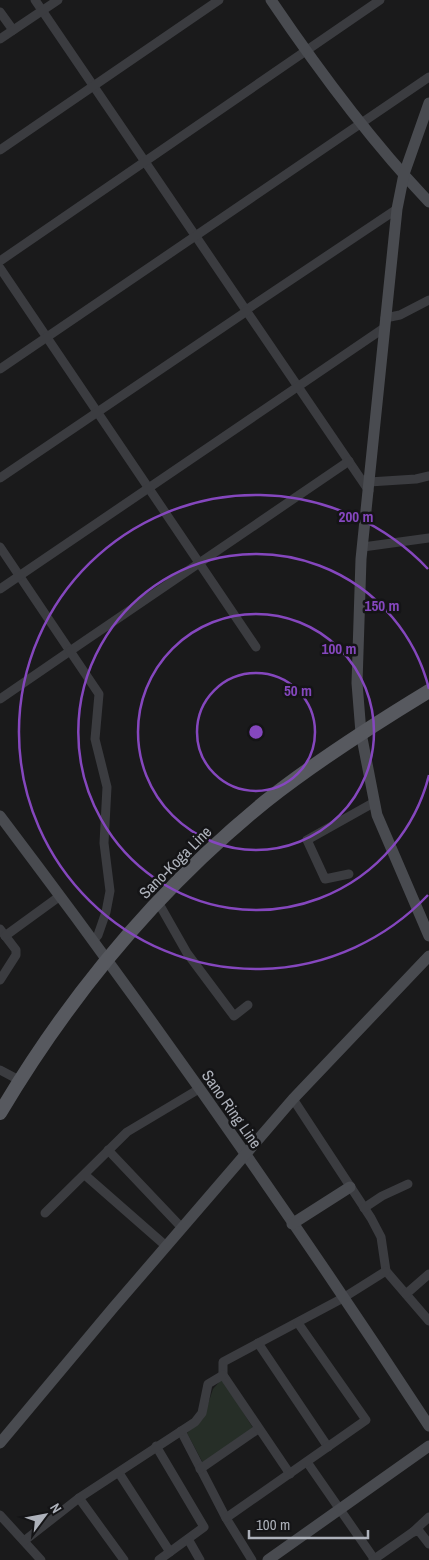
<svg xmlns="http://www.w3.org/2000/svg" width="429" height="1560" viewBox="0 0 429 1560" font-family="'Archivo Narrow',sans-serif">
	<rect width="100%" height="100%" fill="#1a1a1b"/>
	<path fill="#262e27" d="M222,1379L253,1428L203,1463L187,1433L203,1419L213,1389Z"/>
	<g fill="none" stroke-linecap="round" stroke-linejoin="round">
		<g stroke="#3b3c40" stroke-width="9">
			<path d="M35,0L369,491"/>
			<path d="M0,12L13,30"/>
			<path d="M0,39L58,0"/>
			<path d="M0,150L219,0"/>
			<path d="M0,261L380,0"/>
			<path d="M0,268L256,647"/>
			<path d="M246,310L397,209"/>
			<path d="M385,318L400,315L429,300"/>
			<path d="M0,369L429,77"/>
			<path d="M0,478L247,311"/>
			<path d="M369,482L416,479L429,476"/>
			<path d="M0,547L70,651L0,699"/>
			<path d="M363,547L429,538"/>
			<path d="M0,589L384,328"/>
			<path d="M349,874L325,879L307,840L373,803"/>
			<path d="M158,902L187,953L234,1016L248,1005"/>
			<path d="M0,929L16,950V955L0,980"/>
			<path d="M5,936L60,896"/>
			<path d="M93,941L98,935L106,912L110,891L104,843L107,787L95,739L99,694L70,651L349,461"/>
			<path d="M0,1070L19,1080"/>
			<path d="M293,1099L371,1218L381,1237L386,1271L429,1321"/>
			<path d="M108,1150L182,1228"/>
			<path d="M85,1175L166,1246"/>
			<path d="M364,1208L382,1196L408,1184"/>
			<path d="M45,1213L127,1132L199,1089"/>
			<path d="M406,1294L429,1274"/>
			<path d="M258,1343L328,1447"/>
			<path d="M181,1431L226,1518L252,1560"/>
			<path d="M156,1446L204,1527L159,1560"/>
			<path d="M307,1462L375,1560"/>
			<path d="M200,1469L258,1429"/>
			<path d="M119,1473L170,1552"/>
			<path d="M290,1474L223,1375V1362L343,1298L386,1271"/>
			<path d="M79,1498L124,1560"/>
			<path d="M0,1515L41,1560"/>
			<path d="M226,1518L366,1420L298,1323"/>
			<path d="M413,1532L419,1531L429,1544"/>
			<path d="M188,1539L200,1560"/>
			<path d="M24,1541L79,1498L195,1422L202,1413L208,1384L223,1375"/>
			<path d="M373,1560L413,1532L429,1517"/>
		</g>
		<g stroke="#494b50" stroke-width="11">
			<path d="M271,0C319,71 370,140 429,202"/>
			<path d="M429,103L404,174L397,209L361,559L357,683L361,733L377,815L429,936"/>
			<path d="M0,816C150,1014 293,1218 429,1426"/>
			<path d="M292,1224L350,1187"/>
			<path d="M0,1443L113,1308L293,1099L429,956"/>
			<path d="M268,1560L429,1446"/>
		</g>
		<path stroke="#57595f" stroke-width="14" d="M0,1113C70,995 159,888 266,801C318,760 373,725 429,691"/>
	</g>
	<g fill="none" stroke="#8547be" stroke-width="2.5">
		<circle cx="256" cy="732" r="59"/>
		<circle cx="256" cy="732" r="118"/>
		<path d="M429 775A178 178 0 1 1 429 689"/>
		<path d="M428 895A237 237 0 1 1 428 569"/>
	</g>
	<g text-anchor="middle" dominant-baseline="central" stroke-width="5" stroke-linejoin="round" paint-order="stroke">
		<g font-size="16" fill="#adb1ba" stroke="#141416">
			<text transform="translate(175 862) rotate(-45)">Sano-Koga Line</text>
			<text transform="translate(232 1109) rotate(55)">Sano Ring Line</text>
		</g>
	</g>
	<circle cx="256" cy="732" r="8" fill="#8547be" stroke="#141416" stroke-width="2.5"/>
	<g font-size="15" text-anchor="middle" font-weight="bold" fill="#8547be" stroke="#141416" stroke-width="5" stroke-linejoin="round" paint-order="stroke">
		<text x="356" y="522">200 m</text>
		<text x="382" y="611">150 m</text>
		<text x="339" y="654">100 m</text>
		<text x="298" y="696">50 m</text>
	</g>
	<g transform="translate(45 1515) rotate(58)" stroke="#141416" stroke-width="4" paint-order="stroke">
	<path d="M0-4L9 19L0 12L-9 19Z" fill="#adb1ba"/>
	<text y="-8" font-size="14" font-weight="bold" text-anchor="middle" fill="#adb1ba">N</text>
	</g>
	<path d="M249 1530v8h119v-8" fill="none" stroke="#adb1ba" stroke-width="2.5"/>
	<text x="256" y="1530" font-size="15" fill="#adb1ba" stroke="#141416" stroke-width="4" paint-order="stroke">100 m</text>
</svg>
